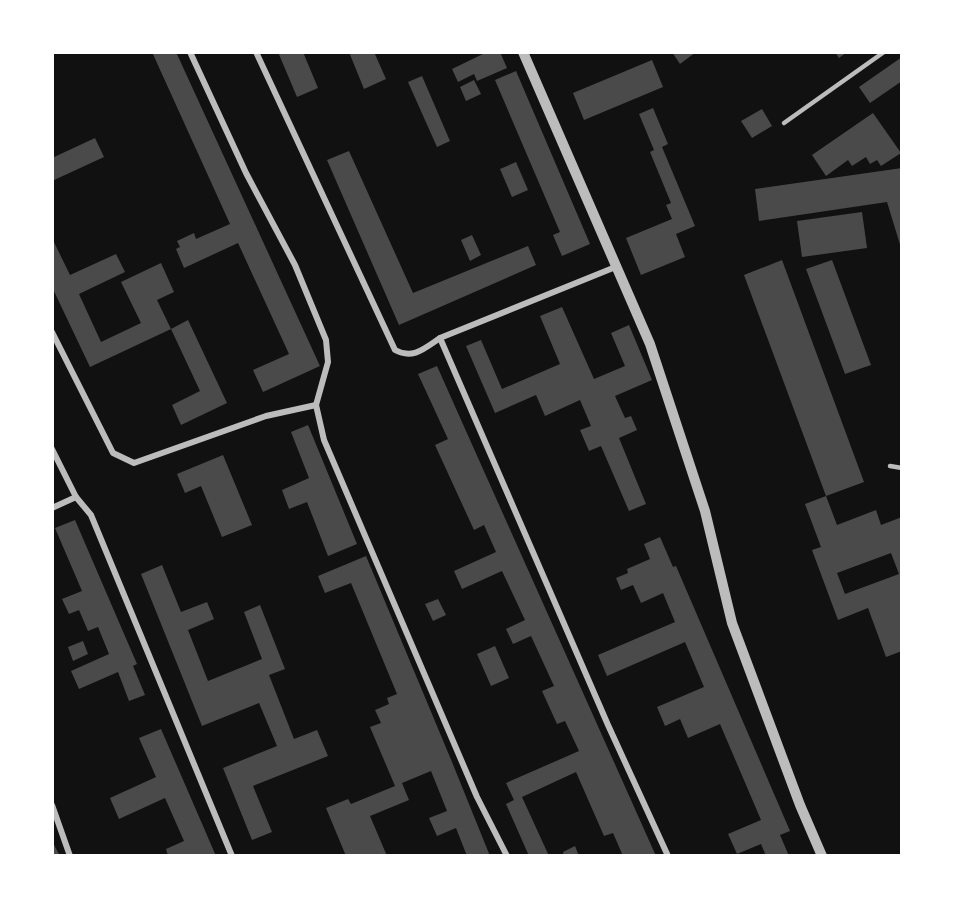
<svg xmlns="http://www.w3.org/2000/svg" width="954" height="908" viewBox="0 0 954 908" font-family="Barlow,sans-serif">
	<rect width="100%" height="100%" fill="#111"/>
	<g fill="#4a4a4a" fill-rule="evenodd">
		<path d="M152,52H176L320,366L263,392L253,370L289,354L238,243L184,268L176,249L180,247L177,241L194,233L196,239L230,224Z"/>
		<path d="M278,52H303L318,88L297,97Z"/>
		<path d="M349,52H374L386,79L364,89Z"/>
		<path d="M487,52H500L507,68L477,81L474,74L458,82L452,69Z"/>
		<path d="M672,52H696L680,64Z"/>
		<path d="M835,52H847L839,58Z"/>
		<path d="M902,57V81L870,103L859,87Z"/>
		<path d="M652,60L663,87L584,120L573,93Z"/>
		<path d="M516,71L590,244L562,256L553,235L560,232L495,80Z"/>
		<path d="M422,76L450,141L437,147L408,82Z"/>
		<path d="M474,80L481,94L466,101L460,87Z"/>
		<path d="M653,108L668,144L662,147L695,226L676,234L685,257L641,275L626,238L672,219L666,205L671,203L650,152L654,150L639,114Z"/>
		<path d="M762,109L772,126L752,138L741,121Z"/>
		<path d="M873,113L901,153L881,166L877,160L870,164L866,157L852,166L848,160L826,176L812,155Z"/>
		<path d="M95,138L104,157L52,181V158Z"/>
		<path d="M349,151L413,293L528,246L536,265L399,325L327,160Z"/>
		<path d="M516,162L528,190L512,197L500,169Z"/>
		<path d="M902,168V251L887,202L759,221L755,189Z"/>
		<path d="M862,212L867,248L802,257L797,221Z"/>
		<path d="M472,235L481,255L470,261L461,240Z"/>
		<path d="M52,238L70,275L116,254L125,272L79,294L101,342L141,323L121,282L161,263L174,292L157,300L171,329L90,367L52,287Z"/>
		<path d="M782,260L864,482L826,496L744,275Z"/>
		<path d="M832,260L871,365L845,374L806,269Z"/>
		<path d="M562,307L594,379L625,366L611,333L629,325L652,380L615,396L625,418L631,416L637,430L619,438L646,504L629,511L601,446L589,451L580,430L591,426L580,400L545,416L536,395L495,413L466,346L481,340L502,389L560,364L540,316Z"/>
		<path d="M188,320L227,403L181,425L172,405L200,391L171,329Z"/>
		<path d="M437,366L466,431L656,856H623L613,833L604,836L576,772L522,797L549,856H529L518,831L506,804L514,800L506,783L579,751L565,721L557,724L542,691L554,686L531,636L513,644L506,629L525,620L502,571L462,589L454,571L496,552L484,525L474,530L435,445L448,439L418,374Z"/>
		<path d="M308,425L357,544L328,556L307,502L289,509L282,490L309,478L291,432Z"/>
		<path d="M223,455L252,525L222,537L201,486L185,493L177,474Z"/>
		<path d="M826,496L837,525L876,510L881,525L902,517V651L886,657L868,608L838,620L812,550L821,547L805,504ZM891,553L899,574L845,594L837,573Z"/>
		<path d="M75,520L137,664L133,666L145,695L129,701L118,672L79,689L71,671L109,654L98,627L88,631L79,610L69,614L62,599L82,591L55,528Z"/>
		<path d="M660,537L673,567L676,566L790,831L780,835L789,856H766L761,844L737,854L728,834L761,820L720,724L688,738L680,719L665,726L657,707L704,687L685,642L607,676L598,655L675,622L663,593L641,603L633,585L621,590L616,578L628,573L627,569L650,559L644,544Z"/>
		<path d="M366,556L452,762L490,856H467L456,828L437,836L429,818L447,811L431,771L402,783L409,800L370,816L387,856H346L326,808L348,799L351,804L395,786L370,727L381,723L375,710L389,704L387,698L397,694L351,583L325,593L318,576Z"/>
		<path d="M162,565L181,612L207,602L214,619L188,630L208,681L262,659L244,612L260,605L285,669L269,675L294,739L317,730L328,756L253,786L272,832L252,840L223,768L277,746L259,703L202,726L141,574Z"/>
		<path d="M438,599L446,615L433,621L425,604Z"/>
		<path d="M83,641L88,654L73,661L68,647Z"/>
		<path d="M495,646L509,678L491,686L477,654Z"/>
		<path d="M161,729L187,789L216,856H168L166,849L184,841L165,798L119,819L110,798L156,777L139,738Z"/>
		<path d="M52,841L60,856H52Z"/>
		<path d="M575,846L579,856H564L563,852Z"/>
	</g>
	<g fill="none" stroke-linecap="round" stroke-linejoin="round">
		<g stroke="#bcbcbc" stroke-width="4.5">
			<path d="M784,123L884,52"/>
			<path d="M890,466L902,468"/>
		</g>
		<g stroke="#bcbcbc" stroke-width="6">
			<path d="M190,52L246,173L295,265L326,340L328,362L316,405L324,440L477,797L507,856"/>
			<path d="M256,52L395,350C413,360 425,348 440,338L618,266"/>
			<path d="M52,332L113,453L134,463L266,416L316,405"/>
			<path d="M440,338L608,725L668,856"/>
			<path d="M52,449L76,497L52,508"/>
			<path d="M76,497L91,515L232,856"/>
			<path d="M52,805L70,856"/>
		</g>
		<path stroke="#bcbcbc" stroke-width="10" d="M523,52L650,344L705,511L732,623L800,805L822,856"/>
	</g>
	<rect width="954" height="908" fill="none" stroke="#ffffff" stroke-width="108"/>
</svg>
